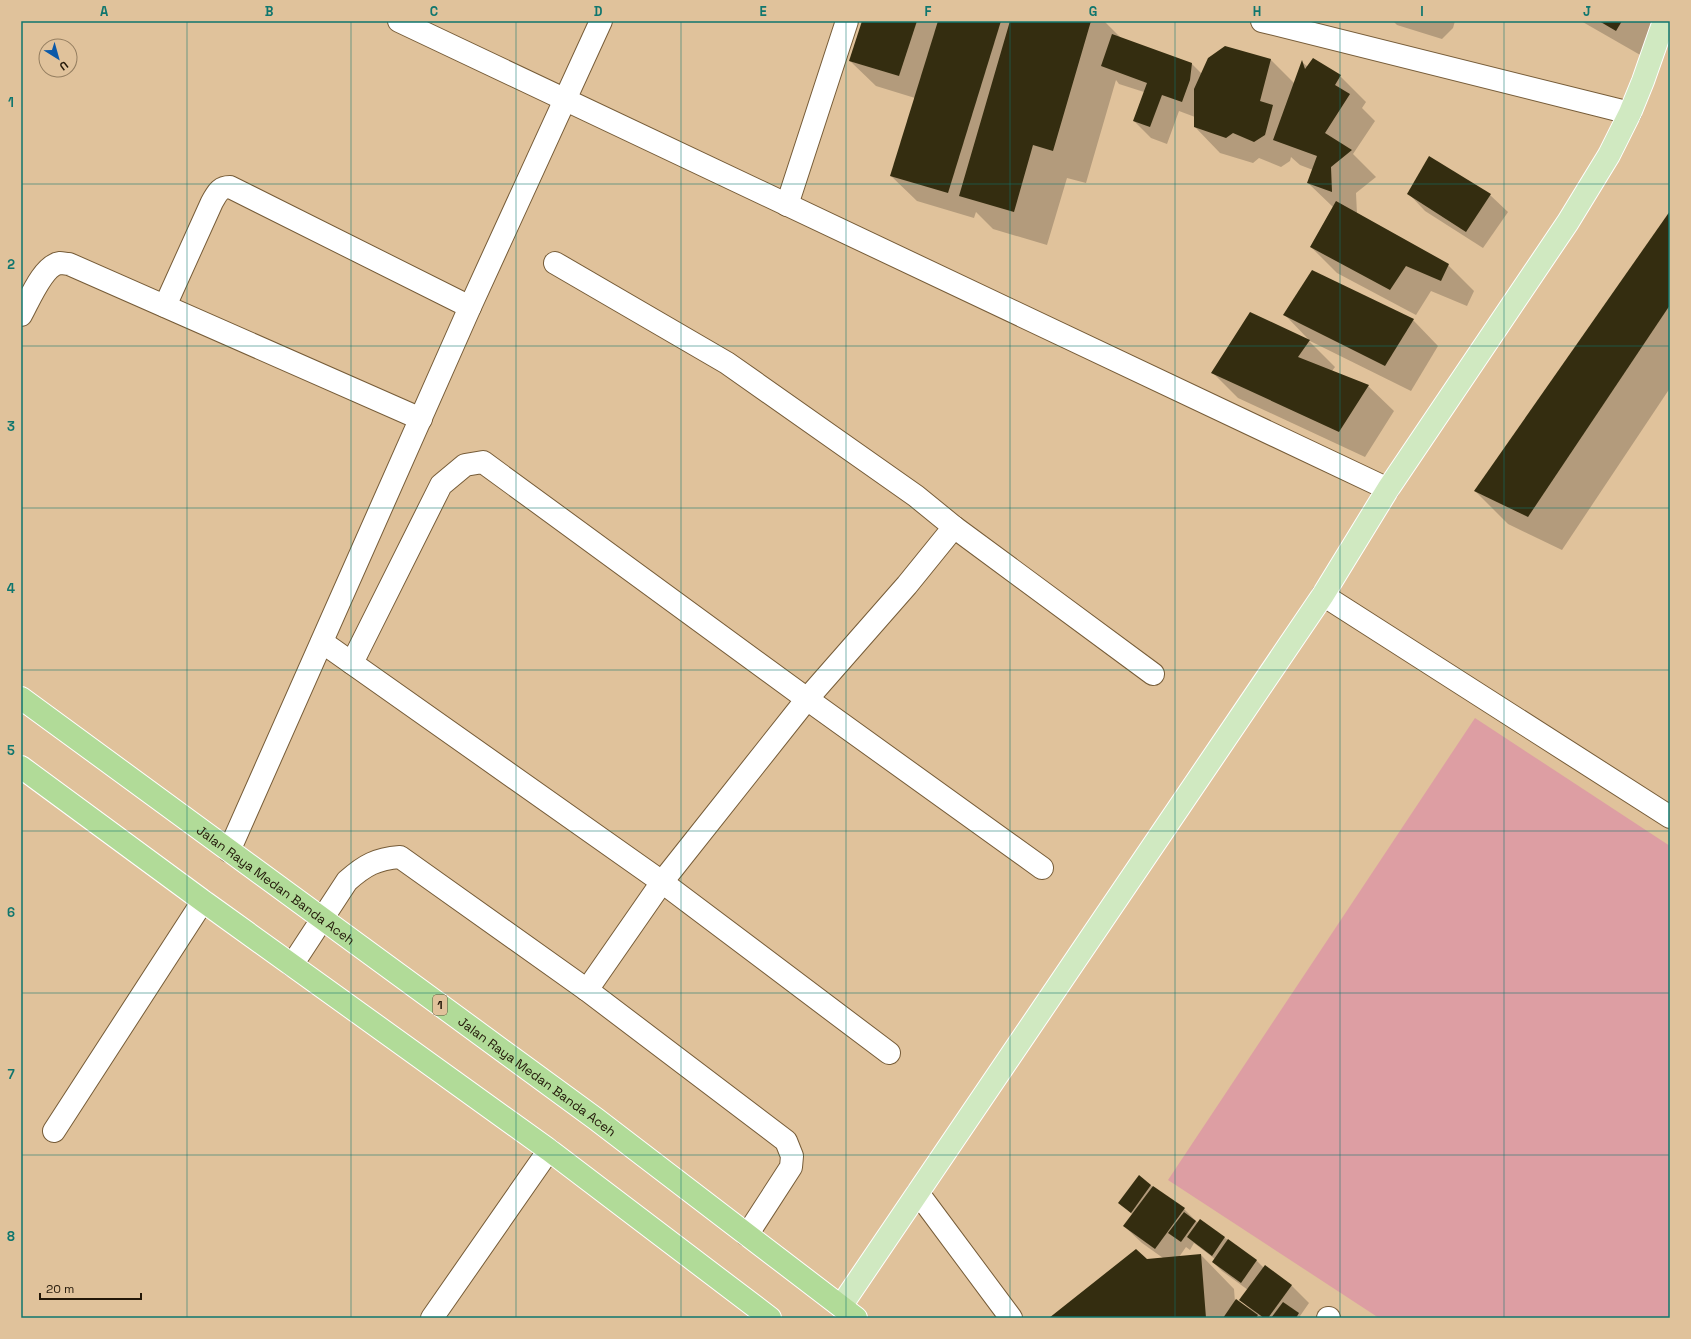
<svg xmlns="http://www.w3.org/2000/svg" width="1691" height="1339" viewBox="0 0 1691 1339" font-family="'Space Grotesk',sans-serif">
	<rect width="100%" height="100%" fill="#e0c29b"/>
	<path fill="#dd9ea3" d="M1475,718L1670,846V1318H1379L1168,1180Z"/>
	<g fill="#0003" fill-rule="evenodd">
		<path d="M863,21H1104L1122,39L1192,64L1202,74L1225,48L1271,60L1295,84L1302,62L1308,67L1340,76L1366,102L1362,108L1375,121L1353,154L1376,177L1356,193L1357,214L1448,265L1474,291L1467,306L1431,291L1416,315L1337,273L1311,247L1333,207L1308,183L1313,170L1300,165L1291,157L1290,161L1281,167L1259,158L1253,163L1220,153L1195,127V117L1179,111L1167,144L1151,138L1134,121L1144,92L1119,84L1116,80L1086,183L1067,178L1047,245L993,229L976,212L974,218L917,201L891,176L915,98L876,86L850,61Z"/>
		<path d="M1393,21H1455L1453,28L1442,39L1397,25Z"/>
		<path d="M1581,21H1655L1642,56Z"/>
		<path d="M1408,193L1490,195L1508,212L1483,248L1425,211Z"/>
		<path d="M1670,213V388L1562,550L1508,524L1475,491Z"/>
		<path d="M1285,315L1413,320L1438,346L1411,391L1310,341Z"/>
		<path d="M1309,341L1335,367L1332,371L1368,386L1394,411L1365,457L1238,398L1213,373Z"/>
		<path d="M1139,1177L1184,1209L1198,1223L1200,1220L1257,1261L1264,1268L1265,1267L1292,1286L1309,1303L1300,1316L1302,1318H1050L1146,1260L1163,1258L1142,1243L1124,1226L1133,1215L1120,1203ZM1194,1243L1215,1259L1213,1262L1222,1271L1248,1290L1241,1300L1250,1309V1310L1235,1302L1234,1289L1201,1255L1179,1257L1186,1247L1190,1250Z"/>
	</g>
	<g fill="#342d10">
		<path d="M862,21H917L899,76L849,61Z"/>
		<path d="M938,21H1001L948,193L890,176Z"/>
		<path d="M1010,21H1091L1053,151L1033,145L1014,212L959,196Z"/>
		<path d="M1599,21H1622L1616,31Z"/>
		<path d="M1112,34L1192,63L1190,80L1182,102L1162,95L1150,127L1133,121L1147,83L1101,66Z"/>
		<path d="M1225,46L1271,59L1260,101L1273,105L1265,135L1254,142L1233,133L1226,138L1194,127V89L1208,58Z"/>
		<path d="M1313,58L1341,75L1335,85L1350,94L1325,133L1352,150L1331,167L1332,192L1307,183L1317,156L1273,140L1302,60L1305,69Z"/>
		<path d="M1429,156L1491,194L1466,232L1407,194Z"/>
		<path d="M1336,201L1449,264L1441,281L1406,266L1390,290L1310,247Z"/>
		<path d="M1670,211V305L1528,517L1474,491Z"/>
		<path d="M1312,270L1414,319L1385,366L1283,315Z"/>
		<path d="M1250,312L1310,340L1298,357L1369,385L1339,432L1211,373Z"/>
		<path d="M1139,1175L1151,1185L1131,1213L1118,1203Z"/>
		<path d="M1153,1186L1185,1208L1155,1249L1123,1226Z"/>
		<path d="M1184,1212L1196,1221L1181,1242L1168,1233Z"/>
		<path d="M1200,1219L1225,1237L1212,1256L1187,1237Z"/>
		<path d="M1228,1239L1257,1260L1241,1283L1212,1262Z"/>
		<path d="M1136,1249L1147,1259L1201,1254L1206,1318H1049Z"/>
		<path d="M1265,1265L1292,1285L1268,1318H1264L1239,1300Z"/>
		<path d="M1236,1299L1258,1315L1256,1318H1223Z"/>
		<path d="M1283,1302L1299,1313L1296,1318H1271Z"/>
	</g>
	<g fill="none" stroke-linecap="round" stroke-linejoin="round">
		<g stroke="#765c38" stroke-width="24">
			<g id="minor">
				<path d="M399,21L1388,489"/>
				<path d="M1262,21L1630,113"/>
				<path d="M787,205L847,21"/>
				<path d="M555,263L727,363L916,496L954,527L1153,674"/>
				<path d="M165,306L212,202C217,194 219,187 230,187L470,307"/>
				<path d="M21,315C29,301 43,265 60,263C63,263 66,264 69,264L421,419"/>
				<path d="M1323,595L1670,817"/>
				<path d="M322,642L662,882L889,1053"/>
				<path d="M352,663L441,485L465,465L483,462L807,699L1042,868"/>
				<path d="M229,851L470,307L601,21"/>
				<path d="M292,965L347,881C365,865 376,859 400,857L587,990L786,1141L792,1156L791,1167L747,1235"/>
				<path d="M587,990L662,882L807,699L907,585L954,527"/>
				<path d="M54,1131L203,901"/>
				<path d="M918,1193L1011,1318"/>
				<path d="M432,1318L549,1150"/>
				<path d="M1328,1318H1329"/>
			</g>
		</g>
		<g stroke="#fff" stroke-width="24">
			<path id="major" d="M841,1306L1323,595L1388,489L1568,222L1609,155L1630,113L1643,81L1664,21"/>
		</g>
		<g stroke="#fff" stroke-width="24">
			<g id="highway">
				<path id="s1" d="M21,698L596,1119L856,1318"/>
				<path d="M21,767L203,901L549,1150L770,1318"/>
			</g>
		</g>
		<use href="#minor" stroke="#fff" stroke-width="22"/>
		<use href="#major" stroke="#d0e9c1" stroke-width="22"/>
		<use href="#highway" stroke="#b1db98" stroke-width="22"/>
	</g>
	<path fill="none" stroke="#0f766e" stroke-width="1" stroke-opacity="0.55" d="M187,21V1318M351,21V1318M516,21V1318M681,21V1318M846,21V1318M1010,21V1318M1175,21V1318M1340,21V1318M1504,21V1318M21,184H1670M21,346H1670M21,508H1670M21,670H1670M21,831H1670M21,993H1670M21,1155H1670"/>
	<g text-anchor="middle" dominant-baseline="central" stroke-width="4" stroke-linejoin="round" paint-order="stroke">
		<rect fill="#e0c29b" stroke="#5b4a34" stroke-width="1" x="433" y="995" width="14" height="20" rx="3"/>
		<g font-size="12" font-weight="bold" fill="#221708">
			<text x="440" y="1005">1</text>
		</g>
		<g font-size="13" fill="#221708" stroke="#e0c29b">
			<text stroke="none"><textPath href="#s1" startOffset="316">Jalan Raya Medan Banda Aceh</textPath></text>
			<text stroke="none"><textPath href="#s1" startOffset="640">Jalan Raya Medan Banda Aceh</textPath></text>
		</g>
	</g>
	<rect width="1691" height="1339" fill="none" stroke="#e0c29b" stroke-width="44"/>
	<g transform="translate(58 58) rotate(143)"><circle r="19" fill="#e0c29b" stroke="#947e60"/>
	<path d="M0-3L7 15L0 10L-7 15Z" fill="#0b59a8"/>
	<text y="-6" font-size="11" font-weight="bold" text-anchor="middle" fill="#221708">U</text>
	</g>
	<path d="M40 1293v6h101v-6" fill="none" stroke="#221708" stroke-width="2"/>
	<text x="46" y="1293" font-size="12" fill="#221708" stroke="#e0c29b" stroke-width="3" paint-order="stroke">20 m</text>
	<rect x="22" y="22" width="1647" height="1295" fill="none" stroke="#0f766e" stroke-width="1.5"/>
	<g font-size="13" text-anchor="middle" font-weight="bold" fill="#0f766e">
		<text x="104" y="16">A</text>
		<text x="269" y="16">B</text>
		<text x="434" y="16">C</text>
		<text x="598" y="16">D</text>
		<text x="763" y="16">E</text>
		<text x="928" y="16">F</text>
		<text x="1093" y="16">G</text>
		<text x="1257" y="16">H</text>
		<text x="1422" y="16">I</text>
		<text x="1587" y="16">J</text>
		<text x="11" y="107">1</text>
		<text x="11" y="269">2</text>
		<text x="11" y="431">3</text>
		<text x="11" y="593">4</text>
		<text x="11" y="755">5</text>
		<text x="11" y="917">6</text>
		<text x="11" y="1079">7</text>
		<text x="11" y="1241">8</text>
	</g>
</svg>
